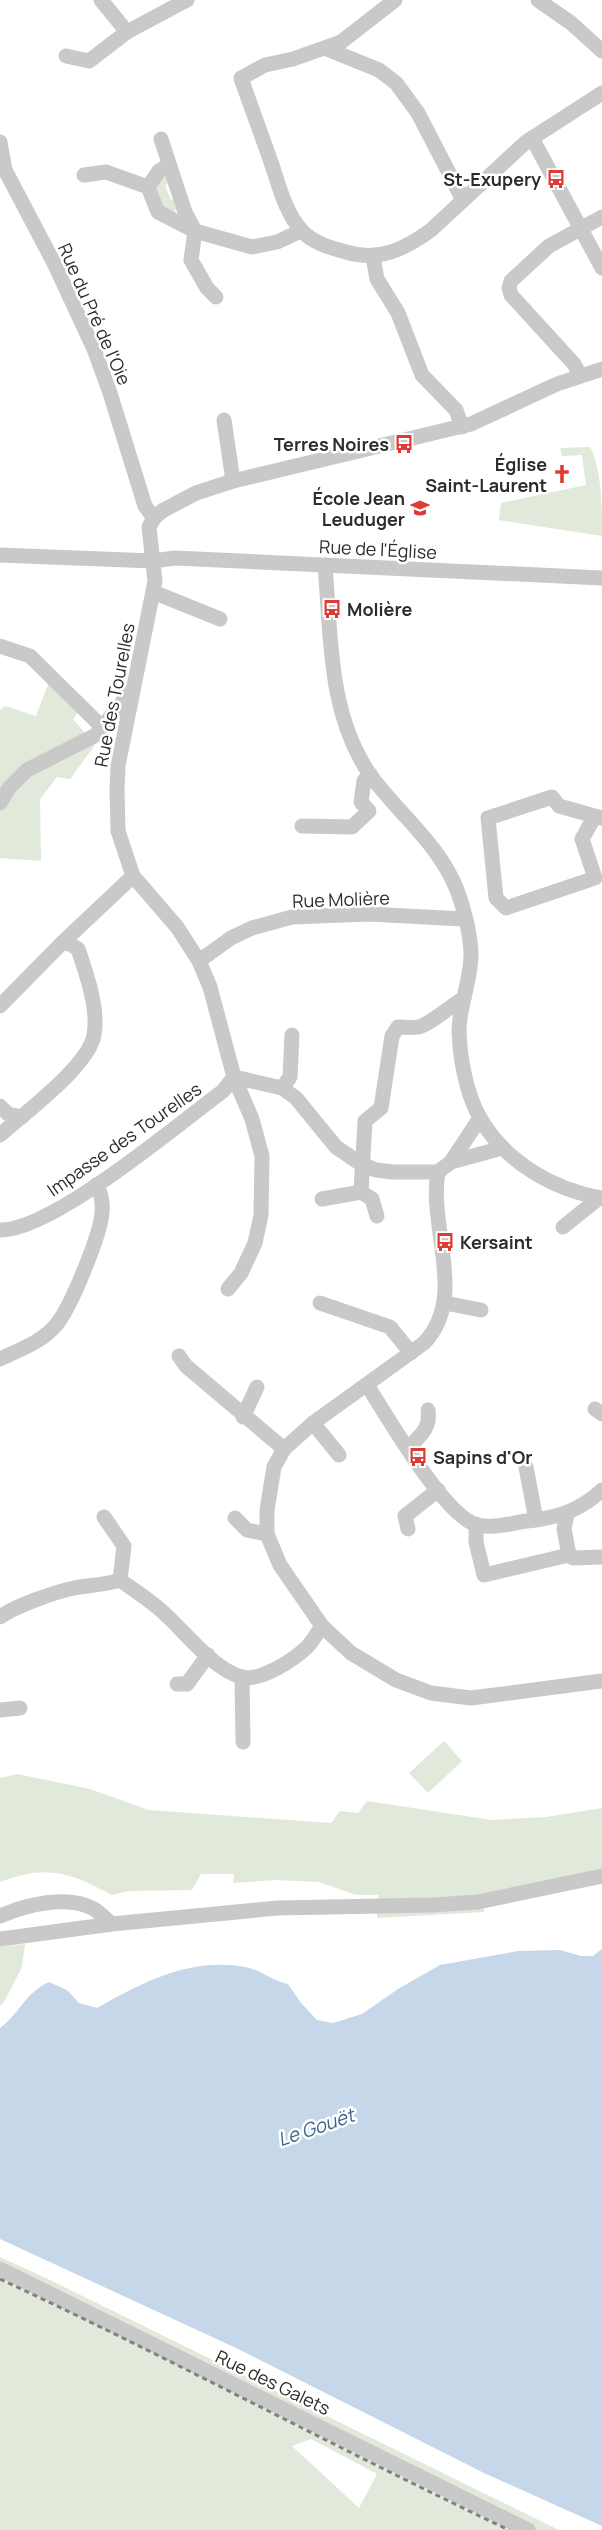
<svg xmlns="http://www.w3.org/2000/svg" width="602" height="2530" viewBox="0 0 602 2530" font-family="Manrope,sans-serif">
	<rect width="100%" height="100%" fill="#fff"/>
	<g fill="#e0e9da" fill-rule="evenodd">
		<path d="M166,174L173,182L165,185L171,200L178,197V209L172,212L165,209L155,184Z"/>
		<path d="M590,447C602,469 602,508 602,536L499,520L501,503L586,485L582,455L562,456L560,448Z"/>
		<path d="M49,682L78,711L73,719L95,745L70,779L57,777L40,799L41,861L0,858V710L5,706L36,716Z"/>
		<path d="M444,1741L462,1761L428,1793L409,1773Z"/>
		<path d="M17,1774L90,1789L149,1810L331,1823L340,1811L358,1813L367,1801L492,1820L546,1817L602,1808V1869L485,1896L484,1912L377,1918L378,1895H356L319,1882L276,1880L233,1883L234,1874H201L192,1890L129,1891L112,1895C70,1872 46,1864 0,1882V1778Z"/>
		<path d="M25,1944L22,1967L4,2002L0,2006V1947Z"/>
		<path d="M0,2257L46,2278L559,2530H0ZM311,2439L377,2474L359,2508L292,2446Z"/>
	</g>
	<path fill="#c6d7e9" d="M602,1949V2526L484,2473L236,2348L0,2239V2028C19,2014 26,1992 49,1982L67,1990L79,2003L97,2008C143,1982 190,1957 245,1967C261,1970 272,1981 288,1984L301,2003L317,2020L333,2023L362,2014L398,1989L440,1965L518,1951L560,1950L581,1956H593Z"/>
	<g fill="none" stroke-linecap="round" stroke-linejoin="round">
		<g stroke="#c9c9c9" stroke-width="15">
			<path d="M101,0L127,32L187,0"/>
			<path d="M395,0L341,42L293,59L265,65L241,78C251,107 262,136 272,165C279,186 286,214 302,231C313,243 331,248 346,252C379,262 405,249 431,230L526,142L602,93"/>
			<path d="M538,0L571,23L602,51"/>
			<path d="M327,49L379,70L396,83L418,113L463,200"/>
			<path d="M66,56L89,61L127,32"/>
			<path d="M532,138L602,268"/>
			<path d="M161,139L185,212L195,231L252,247L277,242L301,231"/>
			<path d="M0,142L5,170L55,265L94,349L110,393L145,506L154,518"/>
			<path d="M84,175L106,172L148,187L159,171L169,165"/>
			<path d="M148,187L158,212L195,231L191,260L207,288L216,297"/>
			<path d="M373,257L377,279L398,313L422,375L456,410L462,427"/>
			<path d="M580,375L574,364L511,295L509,288L511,281L549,246L602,217"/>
			<path d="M224,420L233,481"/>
			<path d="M0,555L153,561L175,558L602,578"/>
			<path d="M325,565C331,637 328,715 371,776C399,814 439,844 457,890C464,908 470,933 471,952C472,978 459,1005 459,1031C460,1059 466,1093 480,1118C505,1162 554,1190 602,1198"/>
			<path d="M153,592L220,619"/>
			<path d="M0,646L30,656L102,727"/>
			<path d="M0,803L9,788L27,770L96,735L132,690"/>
			<path d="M595,816L582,839L595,878L506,908L496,898L488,818L552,797L559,806L602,818"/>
			<path d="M302,826L352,827L369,811L361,802L364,781L370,774"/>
			<path d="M199,961L231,938L252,928L292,917L368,914L464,919"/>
			<path d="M0,1006L62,943L133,876"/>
			<path d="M234,1077L282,1088L296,1098L336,1147L361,1164L376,1170L393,1172H438"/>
			<path d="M282,1088L290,1077L292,1035"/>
			<path d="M0,1106L8,1114L22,1117"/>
			<path d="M0,1135C23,1114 89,1066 94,1035C99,1010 86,972 78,949L70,944L62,943"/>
			<path d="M501,1146L495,1150L451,1162L438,1172C428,1228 468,1297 424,1343L313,1423L284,1449L274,1467L267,1510V1534L280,1565L322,1626L351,1653L396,1680L431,1693L471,1698L602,1681"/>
			<path d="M451,1162L480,1118"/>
			<path d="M361,1192L372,1199L377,1216"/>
			<path d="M322,1199L361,1192L365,1121L381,1108L392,1036L398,1027C404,1027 411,1028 418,1027C429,1025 452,1005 464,998"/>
			<path d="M563,1227L599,1198"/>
			<path d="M0,1230C52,1231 177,1125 223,1091L234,1077"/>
			<path d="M228,1289L241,1273L255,1243L261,1215L262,1156L252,1119L234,1077L210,987L199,961L177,927L133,876L118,831L117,789L118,766L155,581L149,527L154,518L162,511L196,493L233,481L471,424L557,384L602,369"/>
			<path d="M320,1303L390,1327L411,1353"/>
			<path d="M445,1303L481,1310"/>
			<path d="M179,1356L186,1366L284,1449"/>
			<path d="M0,1359C19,1350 42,1342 56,1325C70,1309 102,1232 102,1211C103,1203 101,1192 96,1185"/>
			<path d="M367,1385C387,1416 444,1516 477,1525C493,1529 511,1523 527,1521C556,1518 580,1511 602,1490"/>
			<path d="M595,1409L602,1414"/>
			<path d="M243,1417L257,1387"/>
			<path d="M313,1423L339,1455"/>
			<path d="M408,1448C420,1436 431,1428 428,1410"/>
			<path d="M526,1467L536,1520"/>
			<path d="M567,1514L564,1529L569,1555L573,1558L602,1557"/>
			<path d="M104,1517L124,1546L120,1580"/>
			<path d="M235,1518L247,1530L267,1534"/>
			<path d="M476,1524V1542L484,1575L569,1555"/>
			<path d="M408,1529L405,1516L438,1490"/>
			<path d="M0,1617C15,1606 55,1592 74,1588C90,1585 105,1585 120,1580C135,1591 153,1602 166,1615C187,1634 214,1670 242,1677C260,1682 295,1659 307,1647C313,1641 317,1633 322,1626"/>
			<path d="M242,1677L243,1742"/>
			<path d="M177,1684H187L208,1655"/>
			<path d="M0,1710L20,1708"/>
			<path d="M0,1916C26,1905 67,1894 94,1909C100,1913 106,1919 112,1924"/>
			<path d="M0,1939L112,1924L278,1908L433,1905L478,1902L602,1876"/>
			<path d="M0,2269L528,2530"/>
		</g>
		<path stroke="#818181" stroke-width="3" stroke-dasharray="5 4" stroke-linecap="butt" d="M0,2279C172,2359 338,2449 509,2530"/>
	</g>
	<defs>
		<g id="bus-bare" transform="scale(1.5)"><path d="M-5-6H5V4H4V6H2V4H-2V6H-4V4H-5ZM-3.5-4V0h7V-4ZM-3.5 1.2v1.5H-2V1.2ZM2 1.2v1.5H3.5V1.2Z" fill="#dc3c35" stroke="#fff" stroke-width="2.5" paint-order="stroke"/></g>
		<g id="church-bare" transform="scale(1.5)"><path d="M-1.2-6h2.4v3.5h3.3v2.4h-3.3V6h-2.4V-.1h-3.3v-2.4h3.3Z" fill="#dc3c35" stroke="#fff" stroke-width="2.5" paint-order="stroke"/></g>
		<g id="school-bare" transform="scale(1.5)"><path d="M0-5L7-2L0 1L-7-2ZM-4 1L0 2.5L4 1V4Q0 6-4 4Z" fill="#dc3c35" stroke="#fff" stroke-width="2.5" paint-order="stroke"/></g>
	</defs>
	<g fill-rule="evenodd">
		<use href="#bus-bare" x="556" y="179"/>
		<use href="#bus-bare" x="404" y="444"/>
		<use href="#church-bare" x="562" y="474"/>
		<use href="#school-bare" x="420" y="508"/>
		<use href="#bus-bare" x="332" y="609"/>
		<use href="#bus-bare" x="445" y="1242"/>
		<use href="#bus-bare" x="418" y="1457"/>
	</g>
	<g text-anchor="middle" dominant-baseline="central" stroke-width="5" stroke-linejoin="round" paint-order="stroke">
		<g font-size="18" font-weight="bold" fill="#2c2c2c" stroke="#fff" text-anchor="end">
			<text x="541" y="179">St-Exupery</text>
			<text x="389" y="444">Terres Noires</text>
			<text x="547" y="464">Église<tspan x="547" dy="21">Saint-Laurent</tspan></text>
			<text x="405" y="498">École Jean<tspan x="405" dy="21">Leuduger</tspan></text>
			<text x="347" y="609" text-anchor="start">Molière</text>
			<text x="460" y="1242" text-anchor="start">Kersaint</text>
			<text x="433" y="1457" text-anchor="start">Sapins d'Or</text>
		</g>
		<g font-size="18" fill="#2c2c2c" stroke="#fff">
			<text transform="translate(95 314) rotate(66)">Rue du Pré de l'Oie</text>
			<text transform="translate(378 549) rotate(3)">Rue de l'Église</text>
			<text transform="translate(114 695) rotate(-79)">Rue des Tourelles</text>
			<text transform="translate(341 899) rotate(-2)">Rue Molière</text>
			<text transform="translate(124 1139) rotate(-35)">Impasse des Tourelles</text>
			<text transform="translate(273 2382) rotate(26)">Rue des Galets</text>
		</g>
		<g font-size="19" font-style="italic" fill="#3f648a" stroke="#fff">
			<text transform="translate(316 2127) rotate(-19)">Le Gouët</text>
		</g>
	</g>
</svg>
